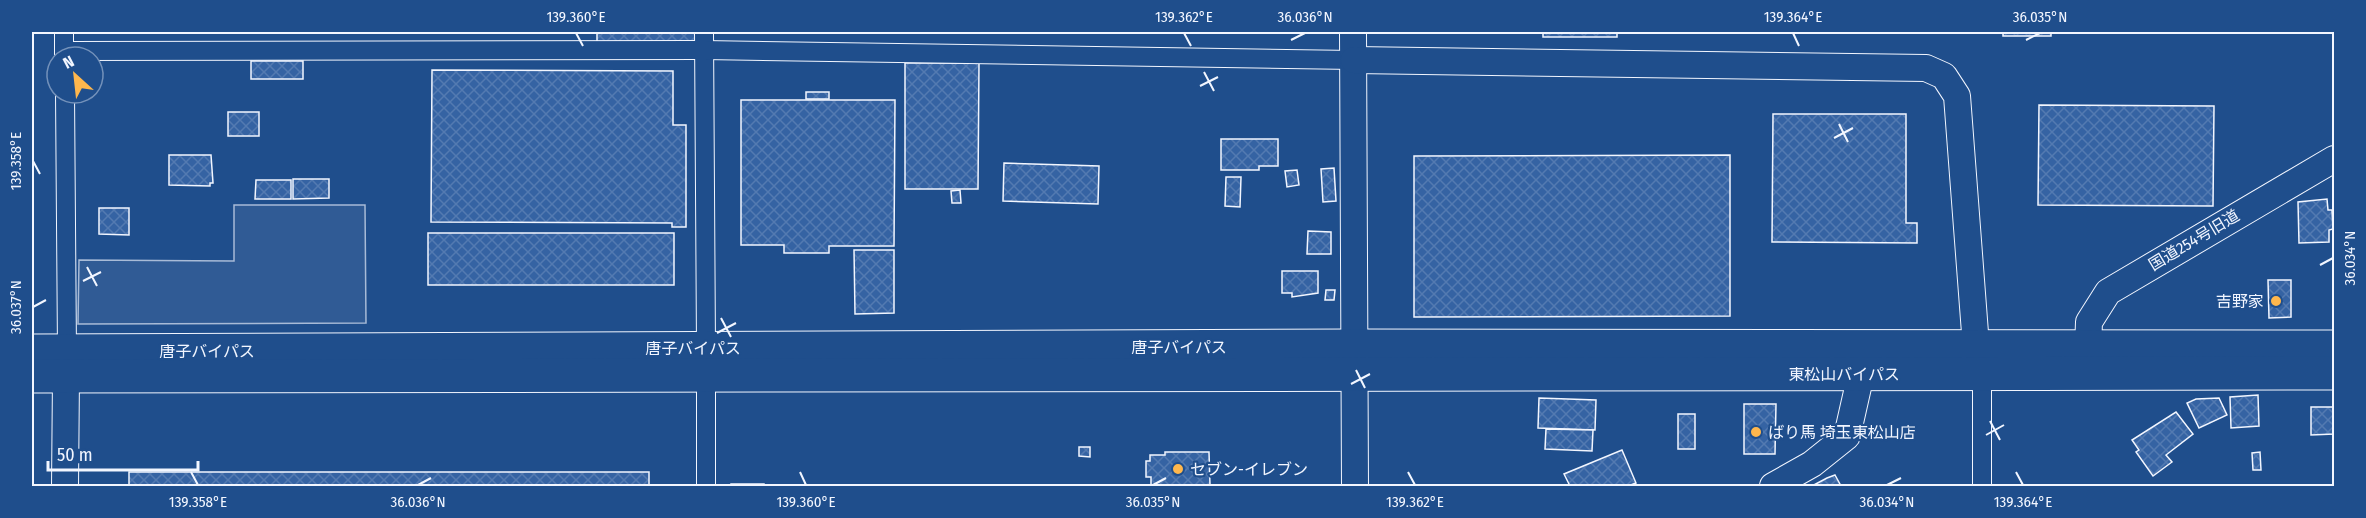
<svg xmlns="http://www.w3.org/2000/svg" width="2366" height="518" viewBox="0 0 2366 518" font-family="'Fira Sans Condensed','Noto Sans JP',sans-serif">
	<defs>
		<pattern id="building-cross-hatch" width="8" height="8" patternUnits="userSpaceOnUse" patternTransform="scale(1.5)"><rect width="8" height="8" fill="#3563a3"/><path d="M0 0l8 8M0 8l8-8" fill="none" stroke="#537ab1"/></pattern>
	</defs>
	<rect width="100%" height="100%" fill="#1f4e8c"/>
	<path fill="#305b95" stroke="#a8bbd7" stroke-width="1.5" d="M234,205H365L366,323L78,324L79,260L234,261Z"/>
	<g fill="url(#building-cross-hatch)" stroke="#f2f6ff" stroke-width="1.5">
		<path d="M597,32H696V41L597,42Z"/>
		<rect x="1543" y="32" width="74" height="5"/>
		<rect x="2003" y="32" width="48" height="4"/>
		<rect x="251" y="61" width="52" height="18"/>
		<path d="M905,63H979L978,189H905Z"/>
		<path d="M432,70L673,71V125H686V227H672V223L431,222Z"/>
		<rect x="806" y="92" width="23" height="7"/>
		<path d="M741,100H895L894,246H829V253H784V245H741Z"/>
		<path d="M2039,105L2214,106L2213,206L2038,205Z"/>
		<rect x="228" y="112" width="31" height="24"/>
		<path d="M1773,114H1906V223H1917V243L1772,242Z"/>
		<path d="M1221,139H1278V166H1259V170H1221Z"/>
		<path d="M169,155H211L213,183H210V186L169,185Z"/>
		<path d="M1730,155V316L1414,317V156Z"/>
		<path d="M1004,163L1099,166L1098,204L1003,201Z"/>
		<path d="M1334,168L1336,201L1323,202L1321,169Z"/>
		<path d="M1297,170L1299,185L1287,187L1285,171Z"/>
		<path d="M1226,177H1241L1240,207L1225,206Z"/>
		<path d="M293,179H329V198L293,199Z"/>
		<path d="M256,180H291V199H255Z"/>
		<path d="M960,190L961,203H952L951,191Z"/>
		<path d="M2327,199L2328,210H2332L2333,229L2329,230V242L2299,243L2298,202Z"/>
		<path d="M99,208H129V235L99,234Z"/>
		<path d="M1308,231L1331,232V254H1307Z"/>
		<rect x="428" y="233" width="246" height="52"/>
		<path d="M854,250H894V313L855,314Z"/>
		<path d="M1282,271H1318V293L1292,297V293H1282Z"/>
		<path d="M2268,280H2291V317L2269,318Z"/>
		<path d="M1326,290H1335L1334,300H1325Z"/>
		<path d="M2258,395L2259,426L2231,428L2230,397Z"/>
		<path d="M1539,398L1596,400L1595,430L1538,428Z"/>
		<path d="M2219,398L2227,415L2199,428L2187,403L2196,399Z"/>
		<path d="M1744,404H1776L1775,454H1744Z"/>
		<path d="M2311,407H2334V434L2311,435Z"/>
		<path d="M2176,412L2193,434L2166,455L2172,462L2153,476L2136,452L2139,450L2132,440Z"/>
		<rect x="1678" y="414" width="17" height="35"/>
		<path d="M1546,429L1593,430L1592,451L1545,449Z"/>
		<path d="M1079,447H1090V457L1079,456Z"/>
		<path d="M1622,450L1636,483L1628,486H1570L1564,474Z"/>
		<path d="M1165,452H1209L1210,485H1151V477H1146V461H1150V455H1165Z"/>
		<path d="M2260,452L2261,470H2253L2252,453Z"/>
		<rect x="129" y="472" width="520" height="14"/>
		<path d="M1835,475L1841,486H1812L1827,478Z"/>
		<rect x="731" y="484" width="33" height="2"/>
	</g>
	<g fill="none" stroke-linecap="round" stroke-linejoin="round">
		<g stroke="#f2f6ff" stroke-width="20">
			<g id="street">
				<path d="M64,32V57"/>
				<path d="M704,32L706,348"/>
				<path d="M64,51L704,50L1354,60"/>
				<path d="M65,93L67,352"/>
				<path d="M1982,372V486"/>
				<path d="M706,374V486"/>
			</g>
		</g>
		<g stroke="#f2f6ff" stroke-width="28">
			<g id="secondary">
				<path d="M1353,32L1355,486"/>
				<path d="M1354,60L1926,68L1944,76L1957,96L1976,346"/>
				<path d="M2088,348L2089,322L2108,292L2334,159"/>
				<path d="M65,486L66,376"/>
				<path d="M1773,486L1812,464L1847,436L1861,374"/>
			</g>
		</g>
		<g stroke="#f2f6ff" stroke-width="35">
			<g id="highway">
				<path d="M32,351L1354,346L2334,347"/>
				<path d="M32,376L2334,373"/>
			</g>
		</g>
		<use href="#street" stroke="#1f4e8c" stroke-width="18"/>
		<use href="#secondary" stroke="#1f4e8c" stroke-width="26"/>
		<use href="#highway" stroke="#1f4e8c" stroke-width="33"/>
	</g>
	<path fill="none" stroke="#f2f6ff" stroke-width="2" d="M576,33L583,46M1184,33L1191,46M1793,33L1799,46M1291,40L1305,33M2026,40L2040,33M1204,72L1214,91M1200,86L1218,77M1839,124L1848,142M1834,138L1853,128M33,161L40,174M2320,265L2333,258M87,267L97,286M83,281L101,272M33,307L46,300M721,318L731,337M717,333L736,323M1356,370L1365,388M1351,384L1370,374M1990,421L2000,440M1986,435L2004,425M191,472L198,485M800,472L806,485M1408,472L1415,485M2016,472L2023,485M418,485L431,478M1153,485L1166,478M1887,485L1901,478"/>
	<g fill="#ffb74d" stroke="#1f4e8c" stroke-width="2">
		<circle cx="2276" cy="301" r="6"/>
		<circle cx="1756" cy="432" r="6"/>
		<circle cx="1178" cy="469" r="6"/>
	</g>
	<g text-anchor="middle" dominant-baseline="central" stroke-width="4.5" stroke-linejoin="round" paint-order="stroke">
		<g font-size="16" fill="#f2f6ff" stroke="#1f4e8c">
			<text transform="translate(2194 240) rotate(-31)">国道254号旧道</text>
			<text x="1179" y="347">唐子バイパス</text>
			<text x="693" y="348">唐子バイパス</text>
			<text x="207" y="351">唐子バイパス</text>
			<text x="1844" y="374">東松山バイパス</text>
		</g>
		<g font-size="16" fill="#f2f6ff" stroke="#1f4e8c" text-anchor="start">
			<text x="2264" y="301" text-anchor="end">吉野家</text>
			<text x="1768" y="432">ばり馬 埼玉東松山店</text>
			<text x="1190" y="469">セブン-イレブン</text>
		</g>
	</g>
	<rect width="2366" height="518" fill="none" stroke="#1f4e8c" stroke-width="66"/>
	<g transform="translate(75 75) rotate(333)"><circle r="28" fill="#1f4e8c" stroke="#7391ba" stroke-width="1.5"/>
	<path d="M0-4.5L10 22L0 15L-10 22Z" fill="#ffb74d"/>
	<text y="-9" font-size="16" font-weight="bold" text-anchor="middle" fill="#f2f6ff">N</text>
	</g>
	<path d="M48 461v9h150v-9" fill="none" stroke="#f2f6ff" stroke-width="3"/>
	<text x="57" y="461" font-size="18" fill="#f2f6ff" stroke="#1f4e8c" stroke-width="4.5" paint-order="stroke">50 m</text>
	<rect x="33" y="33" width="2300" height="452" fill="none" stroke="#f2f6ff" stroke-width="2"/>
	<g font-size="15" text-anchor="middle" fill="#f2f6ff">
		<text x="576" y="22">139.360°E</text>
		<text x="1184" y="22">139.362°E</text>
		<text x="1305" y="22">36.036°N</text>
		<text x="1793" y="22">139.364°E</text>
		<text x="2040" y="22">36.035°N</text>
		<text transform="translate(16 161) rotate(-90)" y="5">139.358°E</text>
		<text transform="translate(2350 258) rotate(-90)" y="5">36.034°N</text>
		<text transform="translate(16 307) rotate(-90)" y="5">36.037°N</text>
		<text x="198" y="507">139.358°E</text>
		<text x="418" y="507">36.036°N</text>
		<text x="806" y="507">139.360°E</text>
		<text x="1153" y="507">36.035°N</text>
		<text x="1415" y="507">139.362°E</text>
		<text x="1887" y="507">36.034°N</text>
		<text x="2023" y="507">139.364°E</text>
	</g>
</svg>
